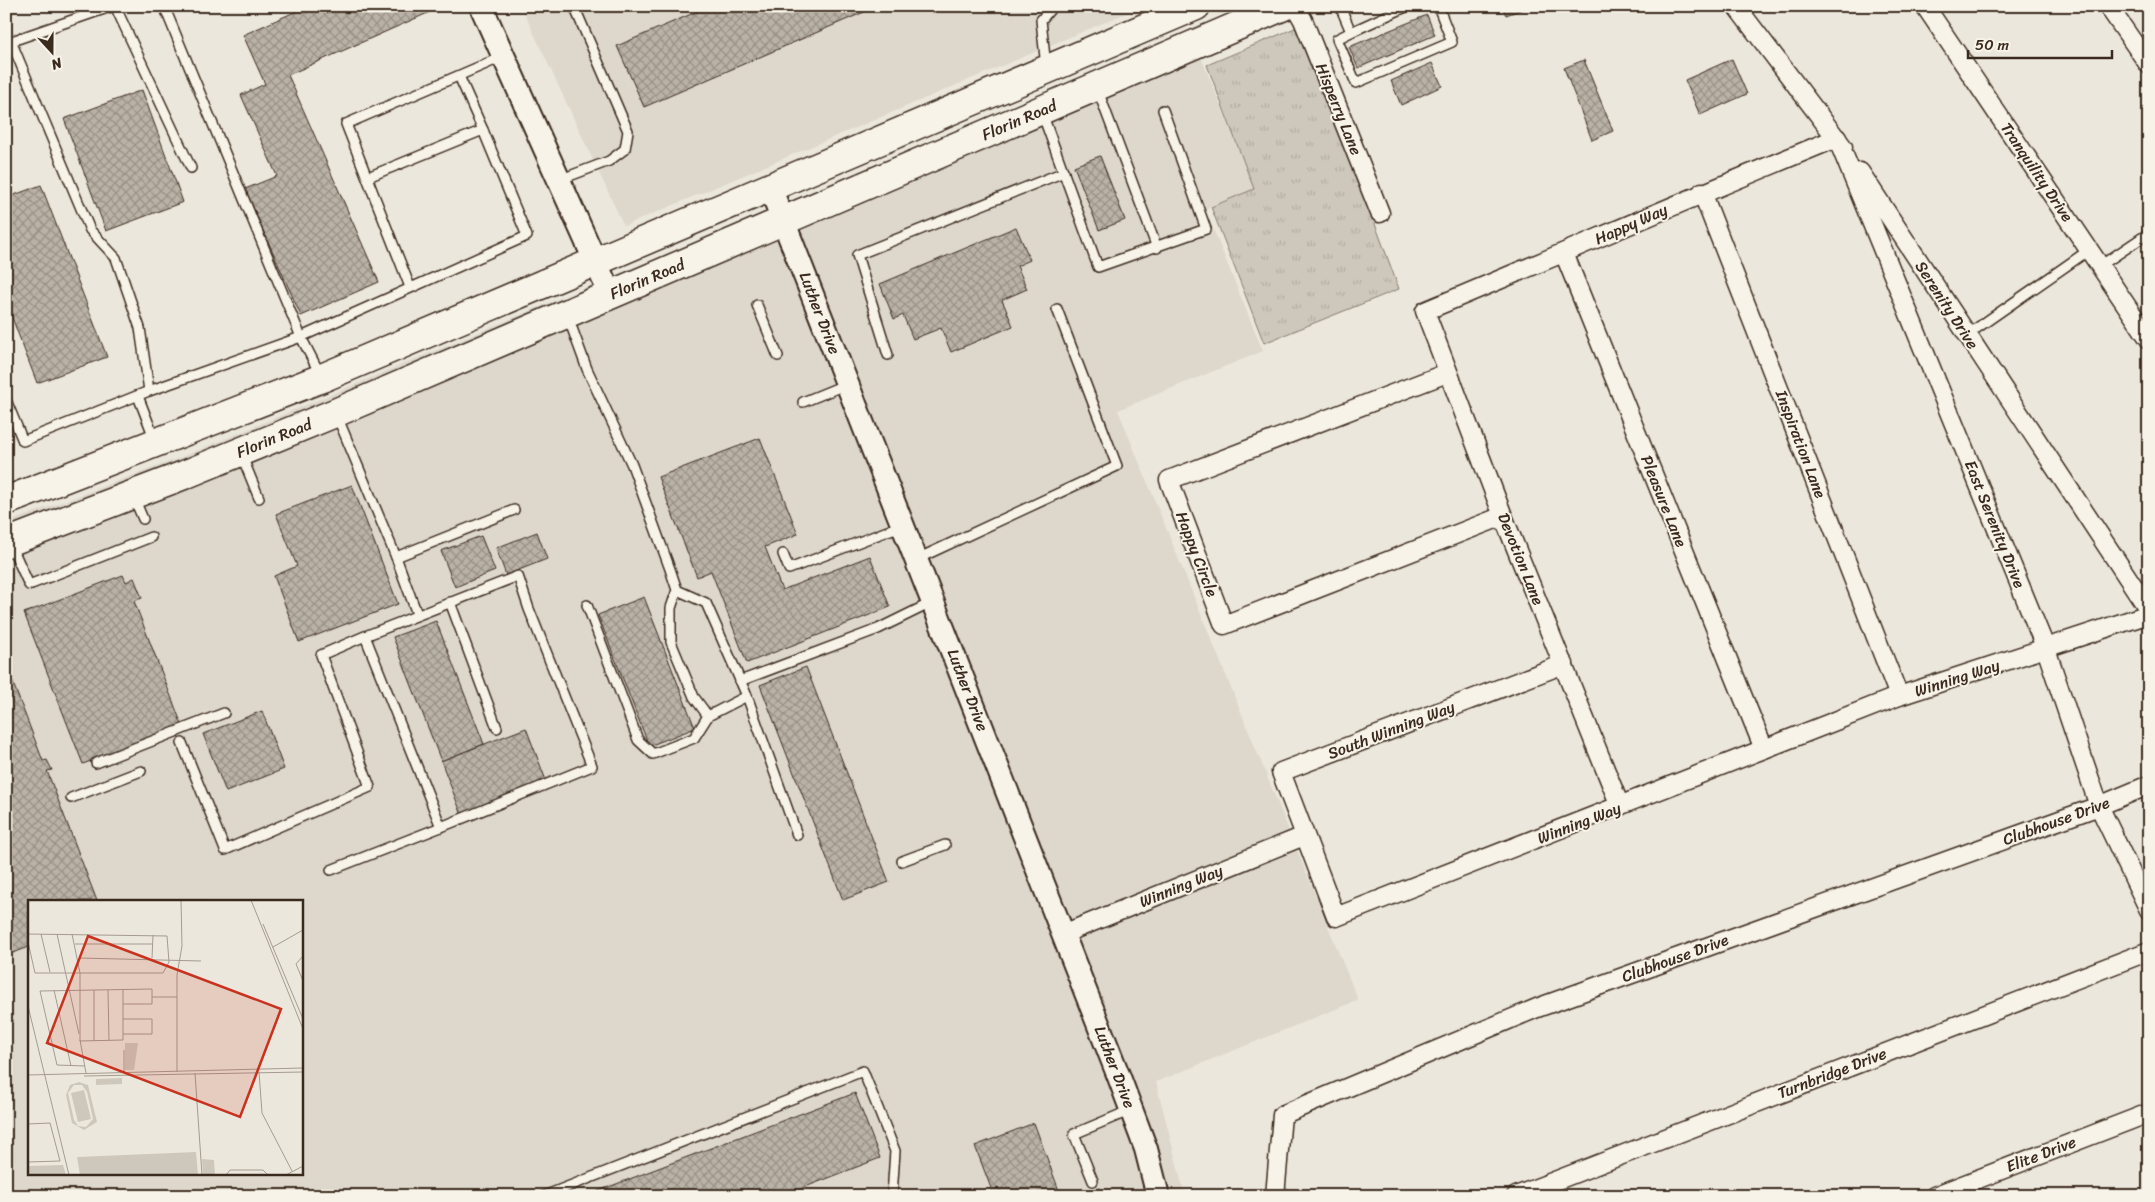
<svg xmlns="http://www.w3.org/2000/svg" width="2155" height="1202" viewBox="0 0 2155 1202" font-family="Sriracha,sans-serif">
	<defs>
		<pattern id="grass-tufts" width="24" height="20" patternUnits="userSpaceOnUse" patternTransform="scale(1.25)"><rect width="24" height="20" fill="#cec8bc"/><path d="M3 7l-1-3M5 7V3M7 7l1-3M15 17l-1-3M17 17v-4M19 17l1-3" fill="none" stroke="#b2aca1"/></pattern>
		<pattern id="building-cross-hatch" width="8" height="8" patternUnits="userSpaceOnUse" patternTransform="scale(1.25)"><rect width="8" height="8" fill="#bab2a7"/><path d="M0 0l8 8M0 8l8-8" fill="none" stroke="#989187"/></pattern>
	</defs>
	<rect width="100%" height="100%" fill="#ece7dc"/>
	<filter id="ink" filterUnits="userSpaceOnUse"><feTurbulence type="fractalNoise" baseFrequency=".02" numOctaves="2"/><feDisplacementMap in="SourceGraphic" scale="10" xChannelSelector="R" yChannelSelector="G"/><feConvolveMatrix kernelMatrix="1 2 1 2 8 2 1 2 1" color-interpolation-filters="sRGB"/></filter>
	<g filter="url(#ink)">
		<g fill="#ddd7cc" fill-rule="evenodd">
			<path d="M521,6H1143L624,226Z"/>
			<path d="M1191,33L1255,189L1205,209L1263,351L1118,410L1358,1000L1156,1082L1185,1196H6V523L182,457ZM29,901H301V1173H29Z"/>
		</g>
		<path fill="url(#grass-tufts)" stroke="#84796d" d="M1295,28L1309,45L1399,289L1264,343L1211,207L1254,189L1207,65Z"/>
		<g fill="url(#building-cross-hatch)" stroke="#3b2a1e">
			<path d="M308,6H428L430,12L288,75L379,282L301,316L245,189L277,176L241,95L265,84L243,35Z"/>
			<path d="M710,6H878L644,107L617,46Z"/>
			<path d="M1502,6H1531L1506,15Z"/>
			<path d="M1427,15L1435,35L1358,68L1349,47Z"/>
			<path d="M1732,59L1747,94L1700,115L1685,80Z"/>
			<path d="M1584,60L1613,131L1592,140L1564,68Z"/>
			<path d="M1432,63L1442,86L1401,105L1391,81Z"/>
			<path d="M142,90L183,202L106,231L64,119Z"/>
			<path d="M1100,156L1125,220L1099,230L1074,166Z"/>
			<path d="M41,185L107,357L37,383L6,302V198Z"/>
			<path d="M1016,227L1030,260L1017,266L1027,289L1002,300L1013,326L951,352L941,328L913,339L903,315L894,319L880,284Z"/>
			<path d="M760,438L798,534L765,547L782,590L870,556L890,607L747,663L711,571L697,577L658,477Z"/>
			<path d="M352,485L398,604L299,642L274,576L297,566L276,514Z"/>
			<path d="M537,532L547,559L506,575L496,548Z"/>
			<path d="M481,536L495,571L455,587L441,551Z"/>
			<path d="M123,575L126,582L134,578L142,598L134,601L182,725L83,764L24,613Z"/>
			<path d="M644,597L695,728L649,746L598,615Z"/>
			<path d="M436,621L484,744L441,761L393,637Z"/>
			<path d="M6,665L43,761L47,760L52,770L47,771L97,901H29V947L13,953L6,934Z"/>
			<path d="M806,667L889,882L843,900L760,685Z"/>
			<path d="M262,711L284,769L226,792L203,734Z"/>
			<path d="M526,728L547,783L462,815L441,761Z"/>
			<path d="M855,1093L880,1158L782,1196H585Z"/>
			<path d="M1034,1123L1061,1196H994L975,1146Z"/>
			<path d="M1100,1188L1103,1196H1079Z"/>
		</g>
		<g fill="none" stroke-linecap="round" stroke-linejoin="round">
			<g stroke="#3b2a1e" stroke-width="12">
				<g id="service">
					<path d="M115,6L191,168"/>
					<path d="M164,6L301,337L321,376"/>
					<path d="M1340,6L1351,32L1337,39L1356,83L1452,42L1438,6"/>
					<path d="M1351,32L1408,6"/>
					<path d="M11,41L90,230L116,258L140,328L149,391"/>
					<path d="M6,43L113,6"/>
					<path d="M1046,67L1041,20L1053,6"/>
					<path d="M1097,88L1157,248"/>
					<path d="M1042,113L1098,267L1206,229L1163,110"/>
					<path d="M368,177L483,130L459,76"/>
					<path d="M559,180L609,161L625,149L628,131L574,6"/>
					<path d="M6,182L7,185"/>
					<path d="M2100,266L2149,233"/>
					<path d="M410,287L346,124L502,57"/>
					<path d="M757,305L778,356"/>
					<path d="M568,317L587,369L632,465L670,569L677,590L671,608V642L694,697L708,716L747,696L706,603L677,590"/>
					<path d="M1967,335L2089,250"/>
					<path d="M888,355L857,255L1064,172"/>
					<path d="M138,396L155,440"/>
					<path d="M6,400L23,441L149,391L301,337L527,236L483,130"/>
					<path d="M803,402L847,384"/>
					<path d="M337,416L396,557"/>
					<path d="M241,454L259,498"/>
					<path d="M134,498L143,519"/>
					<path d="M11,545L29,585L151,537"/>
					<path d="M783,554L789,569L903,525"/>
					<path d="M917,559L1117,466L1057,309"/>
					<path d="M450,602L497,728"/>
					<path d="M587,605L638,740L653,754L694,738L708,716"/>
					<path d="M417,614L396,557L514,510"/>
					<path d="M740,681L878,629L933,602"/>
					<path d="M747,696L797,835"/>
					<path d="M182,743L225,850L370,787L321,655L365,636L441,827L592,766L529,609L518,576L365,636"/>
					<path d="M96,763L224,713"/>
					<path d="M71,798L141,771"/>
					<path d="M902,861L945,845"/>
					<path d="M331,870L441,827"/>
					<path d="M1093,1181L1074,1134L1131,1110"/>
					<path d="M544,1196L863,1071L895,1151L892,1196"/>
				</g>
			</g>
			<g stroke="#3b2a1e" stroke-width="21">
				<g id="minor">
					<path d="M1295,6L1303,20L1380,213"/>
					<path d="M1736,6L1843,147"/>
					<path d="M1925,6L2149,339"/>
					<path d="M2108,6L2149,65"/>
					<path d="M1860,172L2149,610"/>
					<path d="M1702,192L1899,696"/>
					<path d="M1564,253L1764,749"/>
					<path d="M1447,373L1169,480L1224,625L1503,516"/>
					<path d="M1564,664L1281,772L1336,917L1899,696L2149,614"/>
					<path d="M1620,806L1503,516L1425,311C1562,254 1699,194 1837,138L2046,649L2099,806L2149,910"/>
					<path d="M1063,934L1304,836"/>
					<path d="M1275,1196L1282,1115L1537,1008L2099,806L2149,785"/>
					<path d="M1516,1196L2149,951"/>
					<path d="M1934,1196L2149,1113"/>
				</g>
			</g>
			<g stroke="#3b2a1e" stroke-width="26">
				<g id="tertiary">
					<path d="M481,6L610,294"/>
					<path d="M770,187L1119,1077L1146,1149L1158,1196"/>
				</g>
			</g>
			<g stroke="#3b2a1e" stroke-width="31">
				<g id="primary">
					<path d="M6,501L322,378L1196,6"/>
					<path d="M6,543L184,475L335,413L1284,6"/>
				</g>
			</g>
			<use href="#service" stroke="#f7f3e8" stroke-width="9"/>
			<use href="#minor" stroke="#f7f3e8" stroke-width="18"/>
			<use href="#tertiary" stroke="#f7f3e8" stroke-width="22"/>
			<use href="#primary" stroke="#f7f3e8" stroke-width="28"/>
		</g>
	</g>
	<g text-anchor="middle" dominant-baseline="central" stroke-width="4" stroke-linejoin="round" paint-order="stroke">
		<g font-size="16" fill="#3b2a1e" stroke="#f7f3e8">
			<text transform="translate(1339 109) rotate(68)">Hisperry Lane</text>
			<text transform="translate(1019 120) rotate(-23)">Florin Road</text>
			<text transform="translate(2037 172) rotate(56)">Tranquility Drive</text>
			<text transform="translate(1631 224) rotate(-24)">Happy Way</text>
			<text transform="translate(647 279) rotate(-23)">Florin Road</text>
			<text transform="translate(1947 305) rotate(57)">Serenity Drive</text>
			<text transform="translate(820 313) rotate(69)">Luther Drive</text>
			<text transform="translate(274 438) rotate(-22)">Florin Road</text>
			<text transform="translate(1801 444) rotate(69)">Inspiration Lane</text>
			<text transform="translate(1664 501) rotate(68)">Pleasure Lane</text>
			<text transform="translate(1995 524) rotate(68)">East Serenity Drive</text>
			<text transform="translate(1197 554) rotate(69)">Happy Circle</text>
			<text transform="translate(1521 559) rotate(68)">Devotion Lane</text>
			<text transform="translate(1957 678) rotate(-18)">Winning Way</text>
			<text transform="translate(968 690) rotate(69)">Luther Drive</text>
			<text transform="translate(1391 730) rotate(-21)">South Winning Way</text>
			<text transform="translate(2056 821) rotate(-20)">Clubhouse Drive</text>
			<text transform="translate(1579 823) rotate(-21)">Winning Way</text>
			<text transform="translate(1181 886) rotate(-22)">Winning Way</text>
			<text transform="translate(1675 958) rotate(-20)">Clubhouse Drive</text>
			<text transform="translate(1115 1067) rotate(69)">Luther Drive</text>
			<text transform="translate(1832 1073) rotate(-21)">Turnbridge Drive</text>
			<text transform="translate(2041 1154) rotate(-21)">Elite Drive</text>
		</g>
	</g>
	<g transform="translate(28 900)">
		<rect width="275" height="275" fill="#ece7dc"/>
		<path d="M97,143H110L106,170H97ZM94,178V184L68,185V179ZM174,259L186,260L187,275H175ZM35,265L38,275H0V266Z" fill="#cec8bc"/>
		<path d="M51,182L60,185L69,222L56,230L44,223L38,195L42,185ZM46,185H54L59,192L65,219L58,227L50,226L46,220L40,193ZM56,190L63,219L50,222L43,193ZM168,252L170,275H52L49,257Z" fill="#cec8bc" fill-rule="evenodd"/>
		<path fill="none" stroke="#a59b90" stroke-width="1" d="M223,0L275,129M235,24L275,119M0,34L139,36L141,62L135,73H7L0,42M13,34L22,72M29,34L51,134M44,34L52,73V141L95,140V89M47,44H124M245,47L275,30M275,56L268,64L275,81M51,58L173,61M124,58L125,35M26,90L43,166M66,90V141M80,90L81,141M124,97H149M0,106L41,275M95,134H124V119H95M52,140L58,173M96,150V172M57,166L29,165L12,91L124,89V104H95M149,172V75L154,46L153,0M231,172L234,213L264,271M167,173L174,275M0,175L275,168M56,176L275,172M0,224L22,223L32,261L0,262M198,275L202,270H235L240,275M258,275L275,266"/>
		<path fill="#c8321e" fill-opacity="0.15" stroke="#c8321e" stroke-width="2.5" d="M60,36L253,109L212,217L19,143Z"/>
		<rect width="275" height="275" fill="none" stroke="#3b2a1e" stroke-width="2.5"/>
	</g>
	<rect width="2155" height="1202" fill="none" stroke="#f7f3e8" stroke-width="25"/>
	<rect x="12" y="12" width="2130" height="1177" fill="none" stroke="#3b2a1e" stroke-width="2" filter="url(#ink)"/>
	<g transform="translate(52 52) rotate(159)" stroke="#f7f3e8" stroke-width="4" paint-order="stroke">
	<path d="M0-4L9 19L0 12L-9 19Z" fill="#3b2a1e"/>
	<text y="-8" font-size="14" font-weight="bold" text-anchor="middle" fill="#3b2a1e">N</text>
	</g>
	<path d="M1968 50v8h144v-8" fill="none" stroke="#3b2a1e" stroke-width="2.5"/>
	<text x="1975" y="50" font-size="15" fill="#3b2a1e" stroke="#f7f3e8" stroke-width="4" paint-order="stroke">50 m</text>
</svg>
